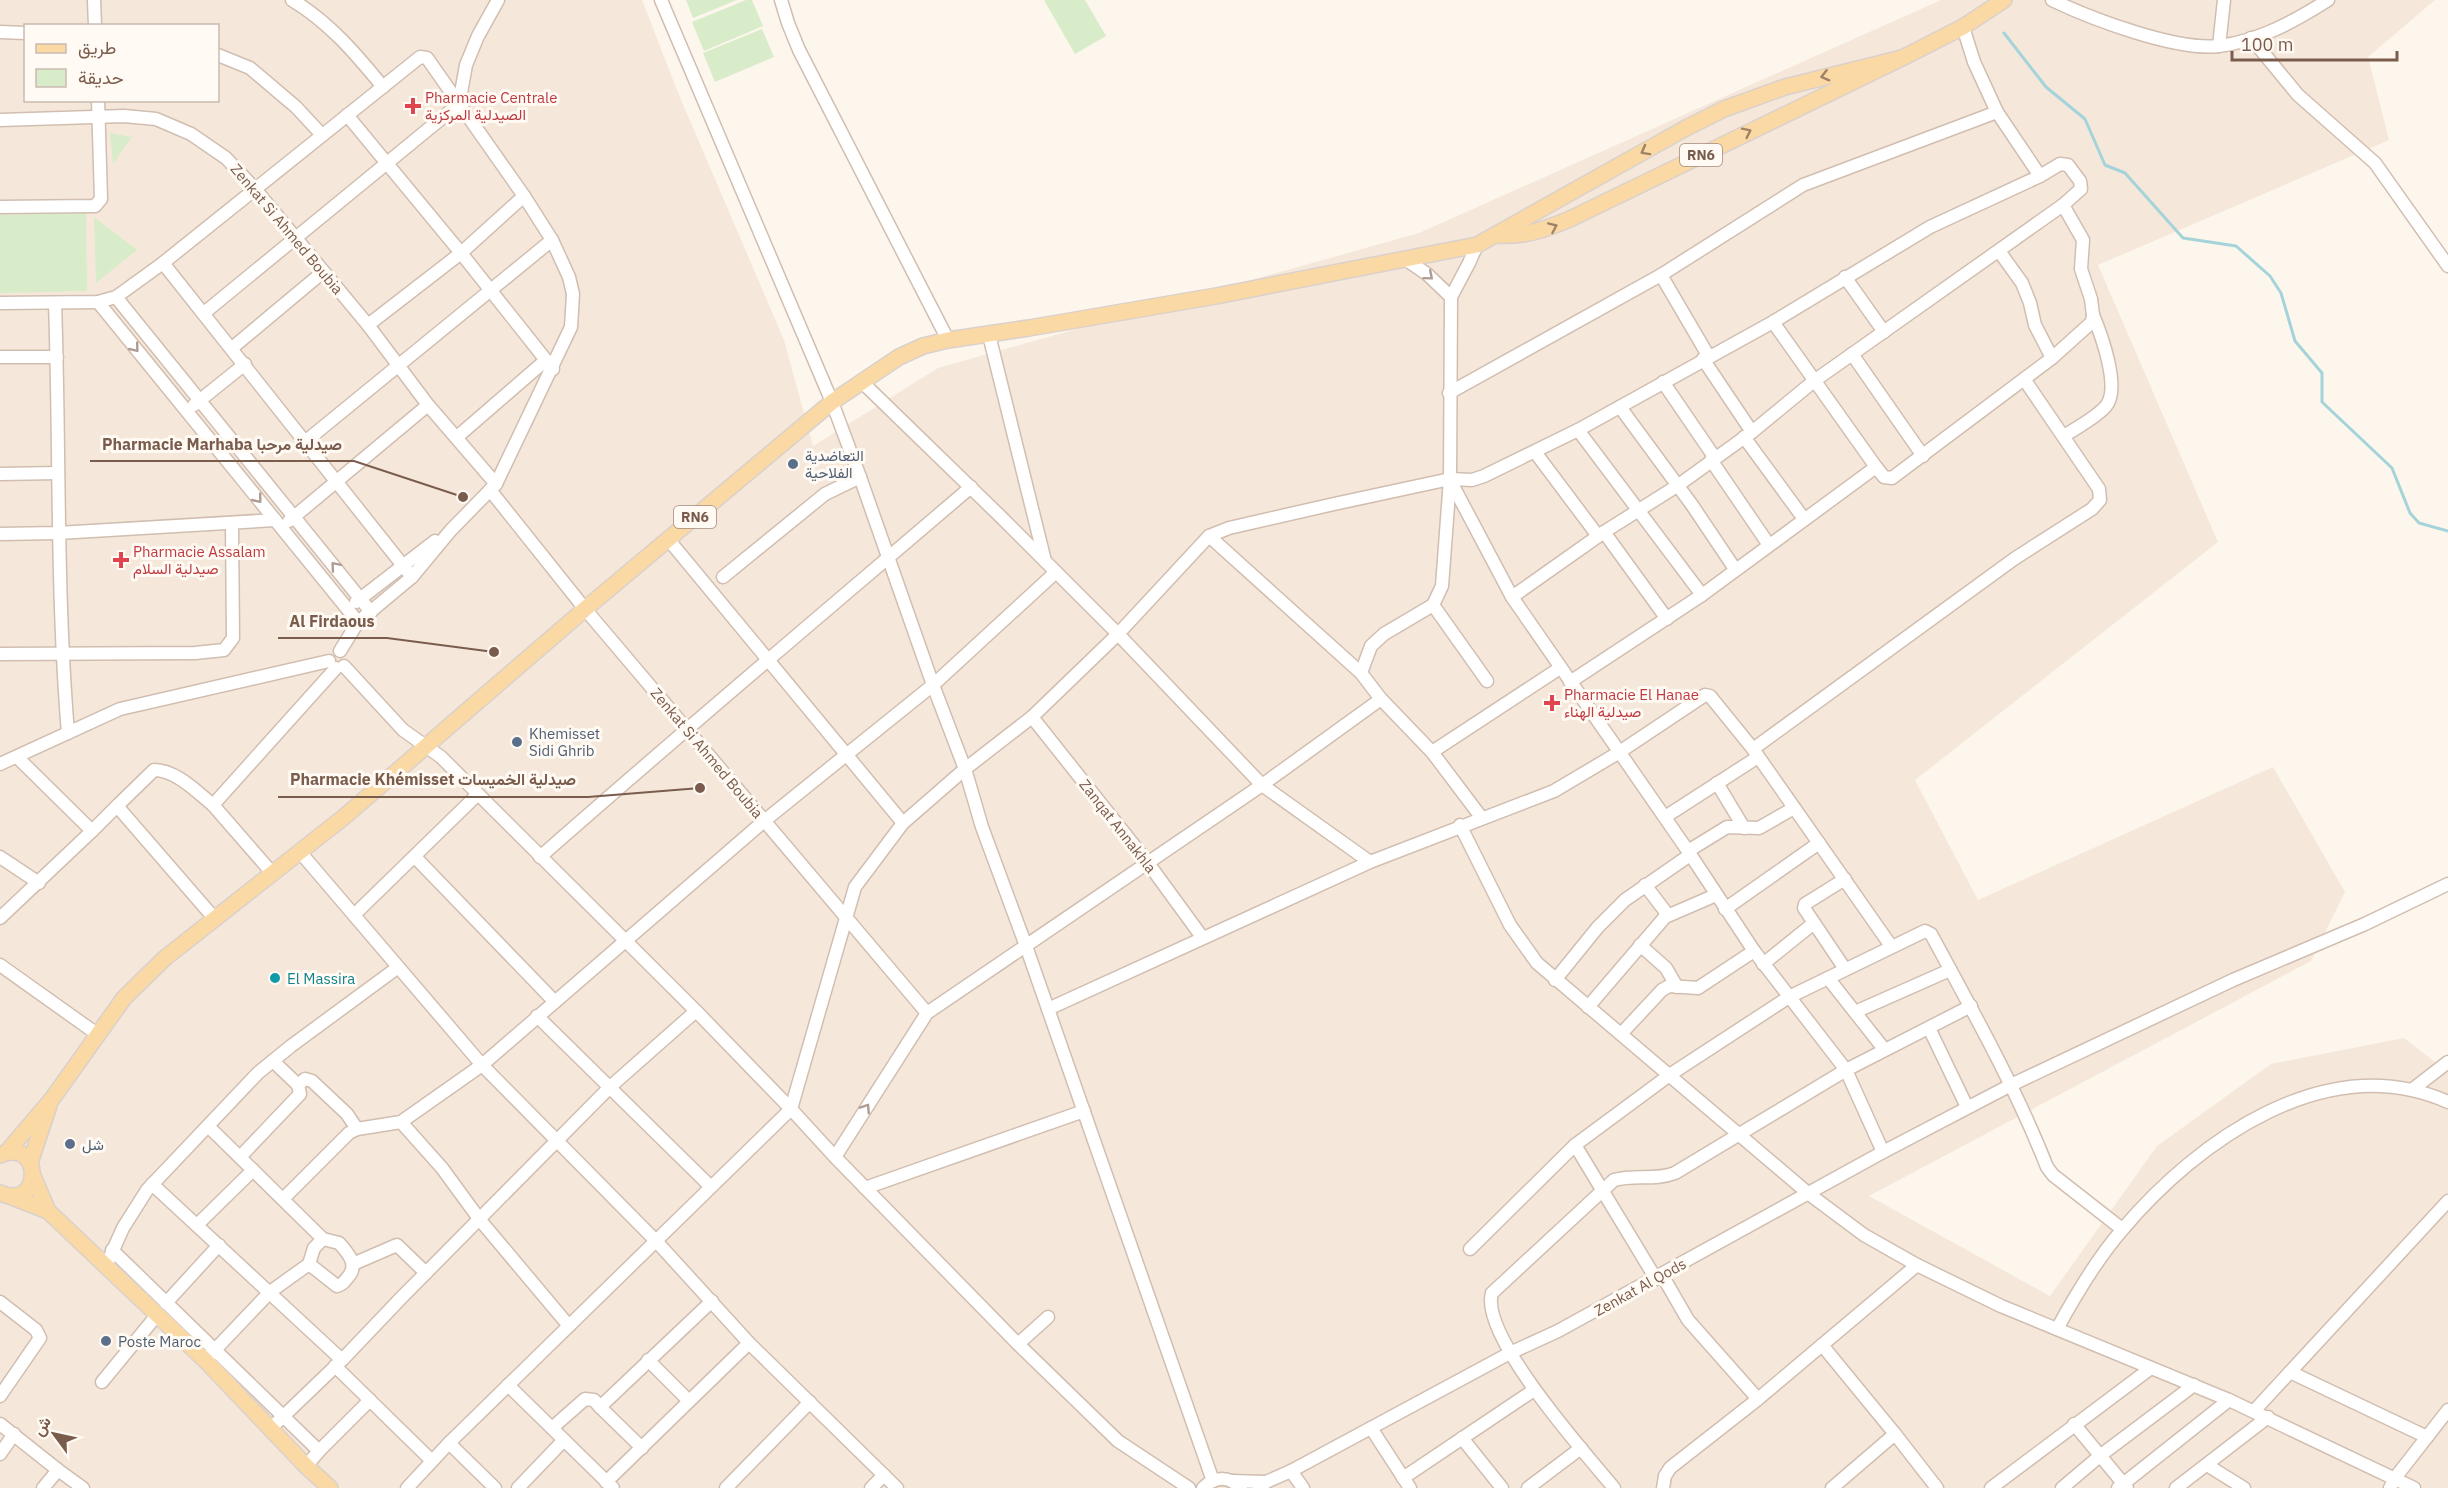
<svg xmlns="http://www.w3.org/2000/svg" width="2448" height="1488" viewBox="0 0 2448 1488" font-family="'IBM Plex Sans',Vazirmatn,sans-serif">
	<rect width="100%" height="100%" fill="#fdf6ec"/>
	<path fill="#f5e8da" fill-rule="evenodd" d="M0,0H642L679,95L784,340L813,446L938,368L1419,233L1941,0H2435L2368,57L2389,140L2098,265L2218,542L1915,780L1978,900L2273,767L2345,892L2311,961L1869,1196L2050,1296L2157,1146L2271,1064L2404,1038L2448,1072V1488H0ZM26,26H218V100H26Z"/>
	<g fill="#d8ecc9">
		<path d="M686,0H737L693,18Z"/>
		<path d="M746,0H752L763,26L704,51L692,22Z"/>
		<path d="M1044,0H1085L1106,36L1075,54Z"/>
		<path d="M762,29L774,57L715,82L703,53Z"/>
		<path d="M110,133L132,137L113,164Z"/>
		<path d="M86,213L87,291L0,293V215Z"/>
		<path d="M94,217L137,250L96,283Z"/>
	</g>
	<g fill="none" stroke-linecap="round" stroke-linejoin="round">
		<path stroke="#a5d3da" stroke-width="3" d="M2004,33L2046,87L2085,119L2105,165L2125,173L2183,238L2236,246L2270,276L2281,293L2295,341L2322,373V402L2392,468L2410,513L2419,523L2448,531"/>
		<g stroke="#d1beb0" stroke-width="15">
			<g id="minor">
				<path d="M94,0L95,26"/>
				<path d="M292,0C329,22 356,54 383,87"/>
				<path d="M661,0L832,402L860,477L933,685L965,769L982,827L1026,946L1213,1481"/>
				<path d="M781,0L788,23L799,50L948,340"/>
				<path d="M2052,0C2092,19 2176,51 2219,46C2259,41 2295,21 2328,0"/>
				<path d="M1963,27L1974,62L1997,112L2040,176"/>
				<path d="M0,32L26,33"/>
				<path d="M2251,38L2298,95L2375,163L2448,266"/>
				<path d="M2219,46L2224,0"/>
				<path d="M218,55L250,68L296,107L322,135"/>
				<path d="M347,115L461,253L553,369"/>
				<path d="M0,120L124,116L156,119L191,134L226,158L255,189L368,325L428,405L496,484"/>
				<path d="M0,207L95,206L101,199L98,100"/>
				<path d="M1999,251L2022,283L2030,303L2035,325L2052,358"/>
				<path d="M1405,259L1427,274L1451,297"/>
				<path d="M163,263L412,577"/>
				<path d="M1661,275L1709,357"/>
				<path d="M1845,277L1884,332"/>
				<path d="M116,297L371,612"/>
				<path d="M98,302L358,622"/>
				<path d="M0,303L98,302L116,297L163,263L420,57L427,58L524,196L552,240L569,277L573,294L571,327L496,484L451,530L412,577L358,622L340,651"/>
				<path d="M55,303C60,446 56,589 68,733"/>
				<path d="M204,313L459,104L466,65L478,36L498,0"/>
				<path d="M1773,322L1876,467L1884,477L1892,478L2052,358L2092,322L2093,315L2091,299L2081,269L2083,240L2063,205"/>
				<path d="M368,325L461,253L524,196"/>
				<path d="M989,335L1045,561"/>
				<path d="M232,348L323,272"/>
				<path d="M1852,354L1923,456"/>
				<path d="M0,357H57"/>
				<path d="M1703,359L1752,432"/>
				<path d="M861,381L1001,517L1118,634L1262,785L1370,862"/>
				<path d="M1663,382L1715,458"/>
				<path d="M1449,393L1661,275L1803,185L1997,112"/>
				<path d="M194,405L245,364"/>
				<path d="M1620,407L1692,505L1735,569"/>
				<path d="M1578,430L1702,595"/>
				<path d="M2064,436C2077,427 2096,418 2106,406C2121,388 2101,334 2093,315"/>
				<path d="M457,437L546,360"/>
				<path d="M1744,437L1804,519"/>
				<path d="M306,441L552,240"/>
				<path d="M1535,452L1598,536"/>
				<path d="M1711,460L1769,545"/>
				<path d="M0,474L58,473"/>
				<path d="M1450,480L1512,597L1688,851L1754,951L1846,1070L1883,1152"/>
				<path d="M490,490L585,609L927,1013"/>
				<path d="M289,521L428,405"/>
				<path d="M1604,532L1667,619"/>
				<path d="M0,534L58,533L275,520"/>
				<path d="M1209,536L1361,673"/>
				<path d="M668,539L903,823"/>
				<path d="M723,577L825,494L860,477"/>
				<path d="M356,602L435,541"/>
				<path d="M1433,605L1487,681"/>
				<path d="M0,654L195,653L224,650L233,638L232,524"/>
				<path d="M344,666L403,730L441,757L696,1011L791,1109L835,1157L1018,1344L1118,1441L1189,1488"/>
				<path d="M1570,682L1702,595L1876,467"/>
				<path d="M1381,699L1432,752L1481,817"/>
				<path d="M1032,717L1148,863L1202,937"/>
				<path d="M1753,749L2014,559L2092,509L2100,500L2099,489L2024,379"/>
				<path d="M1432,752L1560,668"/>
				<path d="M17,757L92,831L117,806"/>
				<path d="M0,764L120,709L329,661"/>
				<path d="M1717,783L1744,828"/>
				<path d="M213,805C197,792 176,770 154,770L117,806L214,918"/>
				<path d="M1665,817L1758,757"/>
				<path d="M1460,825L1510,925L1537,963L1809,1194L1864,1235L1917,1265L2001,1306L2229,1400L2414,1488"/>
				<path d="M1688,851L1727,827L1759,828L1794,808"/>
				<path d="M300,852L482,1065L657,1242L749,1343L897,1488"/>
				<path d="M0,857L39,883"/>
				<path d="M415,857L555,1002"/>
				<path d="M540,857C682,732 827,610 971,487"/>
				<path d="M273,874L213,805L336,668"/>
				<path d="M1845,879L1805,904L1804,908L1845,969"/>
				<path d="M1645,885L1668,915"/>
				<path d="M1725,909L1819,843"/>
				<path d="M354,915L477,795"/>
				<path d="M0,918L92,831"/>
				<path d="M1640,945L1666,968L1677,987"/>
				<path d="M1763,964L1814,923"/>
				<path d="M0,965L97,1034"/>
				<path d="M1828,978L1884,1049"/>
				<path d="M1555,980L1598,927L1625,900L1690,855"/>
				<path d="M1588,1007L1665,917L1716,895"/>
				<path d="M1048,1009L1370,862L1554,791L1618,753L1705,695L1710,696L1753,749L1891,946"/>
				<path d="M1855,1012L1950,970"/>
				<path d="M537,1016L710,1186"/>
				<path d="M1929,1028L1967,1107"/>
				<path d="M1621,1034L1662,990L1669,986L1698,988L1754,951"/>
				<path d="M298,1085L305,1079L312,1081L347,1114L357,1129"/>
				<path d="M2413,1089L2448,1062"/>
				<path d="M401,1122L442,1168L480,1220L569,1326"/>
				<path d="M208,1126L323,1239L339,1243C348,1253 359,1265 348,1277C344,1282 343,1284 337,1286L309,1264"/>
				<path d="M1575,1145L1656,1279"/>
				<path d="M240,1157L300,1094L298,1085L273,1061"/>
				<path d="M835,1157L927,1013L1262,785L1381,699L1361,673L1371,646L1384,634L1433,605L1442,586L1450,479L1451,297L1469,263L1477,245"/>
				<path d="M152,1184L342,1360"/>
				<path d="M865,1188L1084,1111"/>
				<path d="M283,1199L349,1133L357,1129L401,1122L482,1065L764,821L933,685L1056,572"/>
				<path d="M197,1225L253,1170"/>
				<path d="M1470,1249L1575,1145L1671,1074L1789,997L1925,931L1931,934C1972,1010 2015,1086 2047,1167L2053,1175L2122,1229"/>
				<path d="M112,1250L319,1451L306,1466"/>
				<path d="M353,1264L397,1245L426,1273"/>
				<path d="M106,1266L123,1228L147,1190L258,1073L291,1046L397,968"/>
				<path d="M1662,1275L1688,1320L1758,1399"/>
				<path d="M0,1302L36,1330L40,1338L0,1396"/>
				<path d="M166,1303L219,1245"/>
				<path d="M2057,1329C2076,1294 2096,1260 2122,1230C2198,1140 2327,1048 2448,1102"/>
				<path d="M1018,1344L1048,1317"/>
				<path d="M1822,1345L1895,1434"/>
				<path d="M210,1355L270,1292L309,1264L314,1248L323,1239"/>
				<path d="M648,1360L688,1400"/>
				<path d="M335,1366L432,1461"/>
				<path d="M2290,1372L2427,1437"/>
				<path d="M102,1382L157,1315"/>
				<path d="M508,1385L613,1488"/>
				<path d="M600,1407L642,1448"/>
				<path d="M2254,1411L2448,1201"/>
				<path d="M0,1424L58,1470L43,1488"/>
				<path d="M2074,1424L2127,1488"/>
				<path d="M271,1428L342,1360L402,1297L610,1087L696,1011"/>
				<path d="M552,1428L585,1399L594,1400L600,1407L712,1301"/>
				<path d="M1371,1428L1410,1488"/>
				<path d="M1462,1438L1502,1488"/>
				<path d="M449,1443L495,1488"/>
				<path d="M319,1451L370,1400"/>
				<path d="M0,1454L14,1434"/>
				<path d="M2207,1465L2244,1488"/>
				<path d="M58,1470L83,1488"/>
				<path d="M1291,1471L1303,1488"/>
				<path d="M1403,1478L1534,1390"/>
				<path d="M1232,1481L1266,1482"/>
				<path d="M606,1482L749,1343"/>
				<path d="M407,1488L449,1443L791,1109L855,887L903,823L965,769L1032,717L1118,634L1209,536L1229,528L1334,504L1450,479L1472,480L1484,476L1578,430L1773,322L1930,227L2040,176L2060,164L2068,165L2080,181L2081,189L2063,205L1814,381L1752,432L1677,486L1604,532L1512,597"/>
				<path d="M518,1488L564,1440"/>
				<path d="M726,1488L810,1402"/>
				<path d="M871,1488L884,1475"/>
				<path d="M1203,1488C1215,1476 1229,1476 1241,1488"/>
				<path d="M1259,1488L1266,1482L1291,1471L1510,1353L1558,1331L1883,1152L2011,1085L2233,980L2365,924L2448,884"/>
				<path d="M1528,1488L1581,1448"/>
				<path d="M1614,1488C1586,1454 1479,1335 1492,1293L1614,1180C1635,1174 1654,1181 1675,1173L1846,1070L1971,1006"/>
				<path d="M1663,1488L1665,1476L1670,1468L1758,1399L1917,1265"/>
				<path d="M1832,1488L1895,1434L1937,1488"/>
				<path d="M1991,1488L2151,1368"/>
				<path d="M2062,1488L2101,1455L2194,1385"/>
				<path d="M2118,1488L2229,1400"/>
				<path d="M2176,1488L2268,1417"/>
				<path d="M2390,1488L2395,1478L2448,1410"/>
			</g>
		</g>
		<g stroke="#dad1cd" stroke-width="18">
			<g id="major">
				<path d="M1496,235C1524,237 1544,230 1570,219L1902,58L1963,27L2004,0"/>
				<path d="M6,1153L52,1099L124,998L165,958L344,817L585,609L832,402L899,357L923,346L948,340L1029,328L1216,296L1477,245L1686,128L1724,109L1785,87L1902,58"/>
				<path d="M0,1155C42,1136 44,1212 0,1193"/>
				<path d="M30,1163L49,1106"/>
				<path d="M33,1176L48,1211"/>
				<path d="M12,1197L48,1211L206,1361L306,1466L330,1488"/>
			</g>
		</g>
		<use href="#minor" stroke="#fff" stroke-width="12"/>
		<use href="#major" stroke="#fbd9a5" stroke-width="15"/>
	</g>
	<defs><path id="oneway-chevron" d="M-2-3.5L2.5 0L-2 3.5" fill="none" stroke-width="1.6" stroke-linecap="round" stroke-linejoin="round" transform="scale(1.5)"/></defs>
	<g stroke="#a18267">
		<use href="#oneway-chevron" transform="translate(1825 76) rotate(166)"/>
		<use href="#oneway-chevron" transform="translate(1747 132) rotate(-26)"/>
		<use href="#oneway-chevron" transform="translate(1645 151) rotate(151)"/>
		<use href="#oneway-chevron" transform="translate(1553 227) rotate(-24)"/>
	</g>
	<g stroke="#af9d94">
		<use href="#oneway-chevron" transform="translate(1429 276) rotate(40)"/>
		<use href="#oneway-chevron" transform="translate(135 348) rotate(51)"/>
		<use href="#oneway-chevron" transform="translate(258 499) rotate(51)"/>
		<use href="#oneway-chevron" transform="translate(335 566) rotate(-130)"/>
		<use href="#oneway-chevron" transform="translate(866 1108) rotate(-57)"/>
	</g>
	<g fill="#e0444e" stroke="#fffaf3" stroke-width="2">
		<path d="M410 97h6v6h6v6h-6v6h-6v-6h-6v-6h6z"/>
		<path d="M118 551h6v6h6v6h-6v6h-6v-6h-6v-6h6z"/>
		<path d="M1549 694h6v6h6v6h-6v6h-6v-6h-6v-6h6z"/>
	</g>
	<g fill="#5c6f8a" stroke="#fffaf3" stroke-width="2">
		<circle cx="793" cy="464" r="6"/>
		<circle cx="517" cy="742" r="6"/>
		<circle cx="70" cy="1144" r="6"/>
		<circle cx="106" cy="1341" r="6"/>
	</g>
	<circle fill="#0f9aa8" stroke="#fffaf3" stroke-width="2" cx="275" cy="978" r="6"/>
	<g text-anchor="middle" dominant-baseline="central" stroke-width="6" stroke-linejoin="round" paint-order="stroke">
		<g fill="#fffaf3" stroke="#a28b7f" stroke-width="1.5">
			<rect x="1680" y="144" width="42" height="22" rx="4.5"/>
			<rect x="674" y="506" width="42" height="22" rx="4.5"/>
		</g>
		<g font-size="14" font-weight="bold" fill="#7a5c4d">
			<text x="1701" y="155">RN6</text>
			<text x="695" y="517">RN6</text>
		</g>
		<g font-size="15" fill="#be3a42" stroke="#fffaf3" text-anchor="start">
			<text x="425" y="97">Pharmacie Centrale<tspan x="425" dy="17">الصيدلية المركزية</tspan></text>
			<text x="133" y="551">Pharmacie Assalam<tspan x="133" dy="17">صيدلية السلام</tspan></text>
			<text x="1564" y="694">Pharmacie El Hanae<tspan x="1564" dy="17">صيدلية الهناء</tspan></text>
		</g>
		<g font-size="15" fill="#7a5c4d" stroke="#fffaf3">
			<text transform="translate(287 229) rotate(50)">Zenkat Si Ahmed Boubia</text>
			<text transform="translate(707 753) rotate(50)">Zenkat Si Ahmed Boubia</text>
			<text transform="translate(1118 826) rotate(52)">Zanqat Annakhla</text>
			<text transform="translate(1640 1287) rotate(-29)">Zenkat Al Qods</text>
		</g>
		<g font-size="15" fill="#4e5e75" stroke="#fffaf3" text-anchor="start">
			<text x="805" y="455">التعاضدية<tspan x="805" dy="17">الفلاحية</tspan></text>
			<text x="529" y="733">Khemisset<tspan x="529" dy="17">Sidi Ghrib</tspan></text>
			<text x="82" y="1144">شل</text>
			<text x="118" y="1341">Poste Maroc</text>
		</g>
		<g font-size="15" fill="#0d838f" stroke="#fffaf3" text-anchor="start">
			<text x="287" y="978">El Massira</text>
		</g>
	</g>
	<path fill="none" stroke="#7a5c4d" stroke-width="2" d="M463 497L354 461H90M494 652L387 638H278M700 788L588 797H278"/>
	<g fill="#7a5c4d" stroke="#fffaf3" stroke-width="2">
		<circle cx="463" cy="497" r="6"/>
		<circle cx="494" cy="652" r="6"/>
		<circle cx="700" cy="788" r="6"/>
	</g>
	<g font-size="16" text-anchor="middle" font-weight="bold" fill="#7a5c4d" stroke="#fffaf3" stroke-width="6" stroke-linejoin="round" paint-order="stroke">
		<text x="222" y="450">Pharmacie Marhaba صيدلية مرحبا</text>
		<text x="332" y="627">Al Firdaous</text>
		<text x="433" y="785">Pharmacie Khémisset صيدلية الخميسات</text>
	</g>
	<rect x="24" y="24" width="195" height="78" fill="#fffaf3" stroke="#cabbb1" stroke-width="1.5"/>
	<rect x="36" y="44" width="30" height="9" fill="#fbd9a5" stroke="#cabbb1" stroke-width="1.5"/>
	<text x="78" y="54" font-size="18" fill="#7a5c4d">طريق</text>
	<rect x="36" y="69" width="30" height="18" fill="#d8ecc9" stroke="#cabbb1" stroke-width="1.5"/>
	<text x="78" y="84" font-size="18" fill="#7a5c4d">حديقة</text>
	<g transform="translate(54 1434) rotate(303)" stroke="#fffaf3" stroke-width="4.5" paint-order="stroke">
	<path d="M0-4.5L10 22L0 15L-10 22Z" fill="#7a5c4d"/>
	<text y="-9" font-size="16" font-weight="bold" text-anchor="middle" fill="#7a5c4d">ش</text>
	</g>
	<path d="M2232 51v9h165v-9" fill="none" stroke="#7a5c4d" stroke-width="3"/>
	<text x="2241" y="51" font-size="18" fill="#7a5c4d" stroke="#fffaf3" stroke-width="4.5" paint-order="stroke">100 m</text>
</svg>
